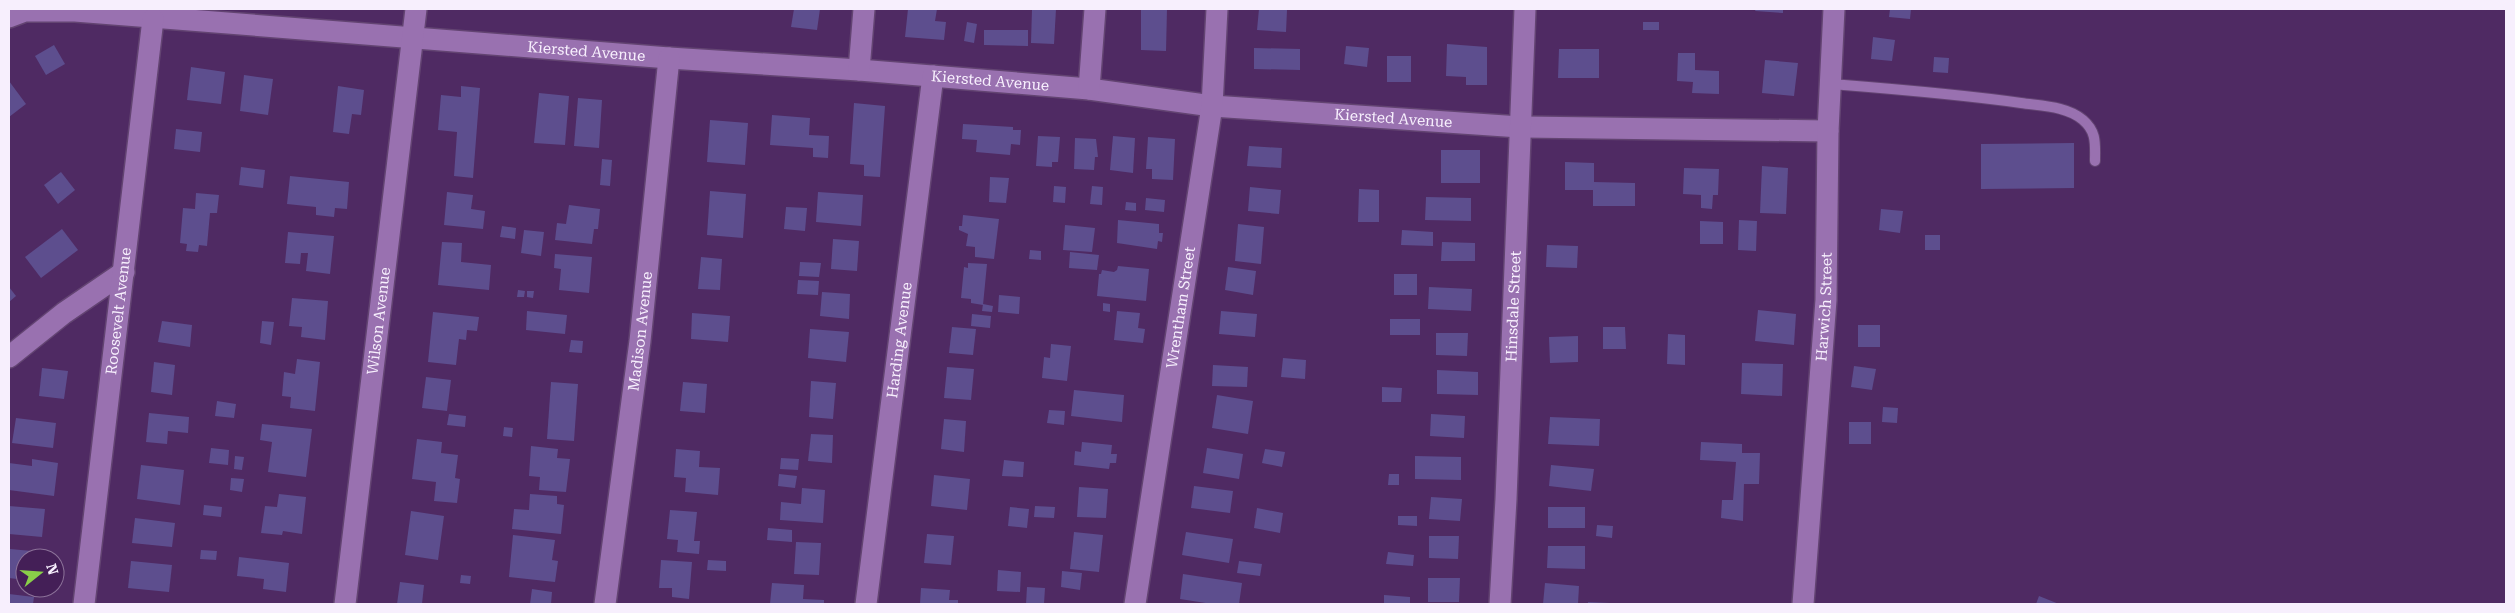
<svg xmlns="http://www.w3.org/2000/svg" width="2515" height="613" viewBox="0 0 2515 613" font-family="'Roboto Serif',serif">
	<rect width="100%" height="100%" fill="#4f2a63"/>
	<g fill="#5d4e8e">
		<path d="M794,9H820L817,30L791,27Z"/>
		<path d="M908,9H937L935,21L946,22L944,40L905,37Z"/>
		<path d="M1032,9H1056L1054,44L1031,43Z"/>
		<path d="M1141,9H1167L1166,51L1141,50Z"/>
		<path d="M1259,9L1287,10L1286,32L1257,30Z"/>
		<path d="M1756,9H1783V13L1755,11Z"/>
		<path d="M1890,9H1911L1910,19L1889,17Z"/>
		<path d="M967,22L977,24L974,43L964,41Z"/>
		<rect x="1643" y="22" width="16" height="8"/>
		<path d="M984,30H1028V46L984,45Z"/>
		<path d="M1873,37L1895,40L1892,61L1871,59Z"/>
		<path d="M1447,44L1487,47V85H1466V77L1446,76Z"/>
		<path d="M54,45L65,64L46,75L35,56Z"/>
		<path d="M1346,46L1369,48L1367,67L1344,64Z"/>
		<path d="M1254,48L1300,49V70L1254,69Z"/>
		<path d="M1559,49H1599V78H1558Z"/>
		<path d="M1678,53H1695V70L1719,71V94L1692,93L1693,82L1677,81Z"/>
		<rect x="1387" y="56" width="24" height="26"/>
		<path d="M1934,57L1949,58L1948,73L1933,72Z"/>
		<path d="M1765,60L1798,63L1794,96L1762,93Z"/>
		<path d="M191,67L225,72L221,104L187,100Z"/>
		<path d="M244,75L273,79L268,115L240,111Z"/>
		<path d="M9,81L26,104L9,117Z"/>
		<path d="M338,86L364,90L361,115L352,114L349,134L333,132Z"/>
		<path d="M461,86L480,88L473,178L454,176L457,132L438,130L441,95L461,97Z"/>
		<path d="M539,93L569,96L565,145L534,143Z"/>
		<path d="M578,98L602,100L599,148L574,146Z"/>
		<path d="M854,103L885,106L880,177L864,176V165L850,164Z"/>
		<path d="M772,115L810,118L809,135L829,136L828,158L813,157V148L770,145Z"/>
		<path d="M710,120L748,123L745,165L707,162Z"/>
		<path d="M963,124L1013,127V130H1021L1020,145L1011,144L1010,155L976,152L977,140L962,139Z"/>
		<path d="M176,129L202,132L200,152L174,149Z"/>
		<path d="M1038,136L1060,137L1058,162H1052V167L1036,166Z"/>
		<path d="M1113,136L1135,138L1133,173L1110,170Z"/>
		<path d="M1148,137L1175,139L1173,180L1152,179V169H1146Z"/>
		<path d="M1075,138L1096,139L1098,157H1095L1094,170L1074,169Z"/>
		<path d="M2074,143V188L1981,189V144Z"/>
		<path d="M1249,146L1282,148L1281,168L1247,166Z"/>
		<rect x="1441" y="150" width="39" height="33"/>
		<path d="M602,159L612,160L610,186L600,185Z"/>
		<path d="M1565,162L1594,163V182L1635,183V206H1593V190H1565Z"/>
		<path d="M1762,166L1788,168L1786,214L1760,213Z"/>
		<path d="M241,167L265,170L263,188L239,185Z"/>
		<path d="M1684,168L1719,169L1718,195H1713L1712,209L1701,208V195L1683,194Z"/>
		<path d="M61,172L75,190L58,204L44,185Z"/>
		<path d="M290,176L349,182L347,209L335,208L334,217L316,215V207L287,204Z"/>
		<path d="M990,177L1009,178L1006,203L989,202Z"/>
		<path d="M1054,186L1066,187L1065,203L1053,202Z"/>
		<path d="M1092,186L1103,187L1102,205L1090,204Z"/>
		<path d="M1250,187L1281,190L1279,214L1248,211Z"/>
		<path d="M1359,189L1379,190V222H1358Z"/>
		<path d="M710,191L746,194L743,238L707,235Z"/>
		<path d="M447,192L473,195L471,209L485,211L483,229L444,225Z"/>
		<path d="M818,192L863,195L861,226L816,222Z"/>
		<path d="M196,193L219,195L217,213H210L207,246L199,245L198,252L186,251L187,244L180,243L183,208L195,209Z"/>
		<path d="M1426,197L1471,198V221L1425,220Z"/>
		<path d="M1146,198L1165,200L1164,212L1145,210Z"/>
		<path d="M1126,202L1136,203V211L1125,210Z"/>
		<path d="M569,205L600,209L598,229H594L592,244L555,240L557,223L566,224Z"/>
		<path d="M786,207L807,208L805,231L784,229Z"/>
		<path d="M1881,209L1903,211L1900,233L1879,230Z"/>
		<path d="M963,215L999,219L994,259L975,257V247L966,246L968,234L959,230V226H962Z"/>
		<path d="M1118,220L1159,224V233H1163L1162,242L1158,241L1157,249L1117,243Z"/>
		<path d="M1739,220L1757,221L1756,251L1738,250Z"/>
		<path d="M1700,221L1723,222V244H1700Z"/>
		<path d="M1238,224L1264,227L1261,264L1235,261Z"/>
		<path d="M1065,225L1095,228L1092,252L1063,250Z"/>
		<path d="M502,226L516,228L515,239L500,237Z"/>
		<path d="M62,229L78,250L41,278L25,257Z"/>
		<path d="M524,230L544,232L541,256L521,253Z"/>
		<path d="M1402,230L1433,232V246L1401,245Z"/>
		<path d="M288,232L334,236L330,274L306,271L308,253H301L300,264L285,263Z"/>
		<rect x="1925" y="235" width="15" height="15"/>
		<path d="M833,239L859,241L857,271L831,269Z"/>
		<path d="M442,242L462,243L461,262L491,265L489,290L438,285Z"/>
		<path d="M1442,242L1475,243V261H1441Z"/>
		<path d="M1547,245L1578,246L1577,268L1546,267Z"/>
		<path d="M1030,250L1041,251V260L1029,259Z"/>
		<path d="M1070,252L1099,255L1097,270L1069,268Z"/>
		<path d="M555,254L592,257L589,293L559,290L561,269L554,268Z"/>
		<path d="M701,257L722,259L720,290L698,289Z"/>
		<path d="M800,262L821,263L819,277L799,276Z"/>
		<path d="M968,263L987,264L983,305L971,303V299L961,298L964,267L968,268Z"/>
		<path d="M1118,266L1149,269L1146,301L1097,296L1099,274H1101L1102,270L1114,272L1117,270Z"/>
		<path d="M1228,267L1256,271L1253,295L1225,290Z"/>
		<rect x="1394" y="274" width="23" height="21"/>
		<path d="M798,280L819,281L818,295L797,294Z"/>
		<path d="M9,287L16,296L9,302Z"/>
		<path d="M1429,287L1472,289L1471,311L1428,309Z"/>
		<path d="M518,290L525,291L524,297H517Z"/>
		<path d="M527,291H534L533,298L527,297Z"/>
		<path d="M822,292L850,294L849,319L820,316Z"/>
		<path d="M999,295L1020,297L1019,314L998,312Z"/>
		<path d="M292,298L328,301L325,340L301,337L302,327L289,326Z"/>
		<path d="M1103,303L1110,304V312L1103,311Z"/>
		<path d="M983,304L993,306L992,312L982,311Z"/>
		<path d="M1758,310L1796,314L1794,345L1755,341Z"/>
		<path d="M527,311L567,315L565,334L526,330Z"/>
		<path d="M1117,311L1140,313L1138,328L1145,329L1143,343L1114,340Z"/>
		<path d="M1221,311L1257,314L1255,337L1219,334Z"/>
		<path d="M433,312L479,317L477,331L467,330L466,340L459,339L456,365L428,362Z"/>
		<path d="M692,313L730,316L728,342L691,339Z"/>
		<path d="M972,314L991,316L990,328L971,326Z"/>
		<rect x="1390" y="319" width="30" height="16"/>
		<path d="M162,321L192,325L190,347L158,342Z"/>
		<path d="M262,321L274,322L271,345L260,343Z"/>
		<rect x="1858" y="325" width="22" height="22"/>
		<path d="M952,327L976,329L973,355L949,353Z"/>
		<path d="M1603,327H1625L1626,349H1603Z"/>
		<path d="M810,329L849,332L846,362L808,358Z"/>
		<path d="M1436,333H1468L1467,356L1436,355Z"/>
		<path d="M1668,334L1685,335V365L1667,364Z"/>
		<path d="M1578,336V362L1550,363L1549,337Z"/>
		<path d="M571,340L583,341L582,353L569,352Z"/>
		<path d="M1051,344L1071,346L1067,381L1042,378L1044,357L1050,358Z"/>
		<path d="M1283,358L1306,360L1305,379L1281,377Z"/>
		<path d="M297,359L320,362L315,411L290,408L291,397L282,396L284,372L295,374Z"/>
		<path d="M154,362L175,365L172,395L151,392Z"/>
		<path d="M1742,363L1783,364L1782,396L1741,394Z"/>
		<path d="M1213,365L1248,367L1247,387L1212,386Z"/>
		<path d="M1854,366L1876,369L1872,390L1851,387Z"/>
		<path d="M947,367L974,369L971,400L944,398Z"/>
		<path d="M42,368L68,371L64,399L39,396Z"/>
		<path d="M1437,370L1478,372V395L1437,394Z"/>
		<path d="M426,377L451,380L447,411L422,408Z"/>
		<path d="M811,381L836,383L833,419L809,417Z"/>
		<path d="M551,382L578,384L574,441L547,439Z"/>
		<path d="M683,382L707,384L705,413L680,411Z"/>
		<path d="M1382,387L1402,388L1401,402H1382Z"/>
		<path d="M1074,390L1124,395L1122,422L1071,416Z"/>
		<path d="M1217,395L1253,401L1248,434L1212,428Z"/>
		<path d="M217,401L236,404L234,418L215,416Z"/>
		<path d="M1883,407L1898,408L1897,423L1882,422Z"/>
		<path d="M1049,410L1065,411L1064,425L1047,423Z"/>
		<path d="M149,413L189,417L188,433L168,431L167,444L146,442Z"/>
		<path d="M449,414L466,416L465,427L447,425Z"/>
		<path d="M1431,414L1465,416L1464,438L1430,436Z"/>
		<path d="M1550,417L1600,419L1599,446L1548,444Z"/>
		<path d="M16,418L56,423L53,448L12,443Z"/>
		<path d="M944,419L966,421L964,452L941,449Z"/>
		<rect x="1849" y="422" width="22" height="22"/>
		<path d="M262,424L312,429L306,477L268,472L272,442L260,440Z"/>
		<path d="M504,427L513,428L512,437L503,436Z"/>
		<path d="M811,434L833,435L832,463L808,461Z"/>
		<path d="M417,439L442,442L441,453L458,455L455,478L460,479L457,503L434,501L436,482L412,479Z"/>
		<path d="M1082,442L1112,445L1111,454H1117L1116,463H1110L1109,469L1074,465L1075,451L1081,452Z"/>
		<path d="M1701,442L1742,444V453H1760L1759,484H1744L1743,521L1721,518L1722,500H1733L1736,462L1700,460Z"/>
		<path d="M531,446L558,449L557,458L570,459L566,492L539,490L540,477L529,476Z"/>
		<path d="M211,448L229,450L228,465L209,463Z"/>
		<path d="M1207,448L1243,454L1239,479L1203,473Z"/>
		<path d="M676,449L700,451L699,467L720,468L718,495L685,492L686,478L674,477Z"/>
		<path d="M1265,449L1285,452L1282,467L1262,463Z"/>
		<path d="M235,456L244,457L242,470L234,469Z"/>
		<path d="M1415,456L1461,457V480L1415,479Z"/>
		<path d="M781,458L799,459L798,470L780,469Z"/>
		<path d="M32,459L58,463L54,496L9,490V463L32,466Z"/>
		<path d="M1004,460L1024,462L1023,477L1002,476Z"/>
		<path d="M141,465L184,470L180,505L137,499Z"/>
		<path d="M1551,465L1594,469L1591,491L1549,486Z"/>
		<path d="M779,474L797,476L795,488L778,486Z"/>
		<path d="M1389,474H1399V485H1388Z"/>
		<path d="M934,475L970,479L967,510L931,506Z"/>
		<path d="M231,478L244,479L242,492L230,490Z"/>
		<path d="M1194,486L1233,491L1230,513L1191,508Z"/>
		<path d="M1079,487L1108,489L1106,518L1077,517Z"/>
		<path d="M802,488L825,490L823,523L780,520L781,502L801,504Z"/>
		<path d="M279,494L306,497L302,534L283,531L282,535L261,533L265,506L277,507Z"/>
		<path d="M530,494L557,496V504L564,505L561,534L512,529L514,509L529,510Z"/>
		<path d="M1431,497L1462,499L1460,521L1429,519Z"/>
		<path d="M204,505L222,507L221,517L203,515Z"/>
		<path d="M9,506L45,509L42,537L9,534Z"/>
		<path d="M1035,506L1055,507L1054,518L1034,517Z"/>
		<path d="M1010,507L1029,509L1027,528L1008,526Z"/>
		<rect x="1548" y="507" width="37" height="21"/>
		<path d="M1257,508L1283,513L1280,533L1254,528Z"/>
		<path d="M670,510L697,512L694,541H700L699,554L677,552L678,540L667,539Z"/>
		<path d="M411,511L444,516L438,560L405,555Z"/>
		<path d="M1398,516H1417V526L1398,525Z"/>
		<path d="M135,518L175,523L172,547L132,543Z"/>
		<path d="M1597,525L1613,526L1612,538L1596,536Z"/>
		<path d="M768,528L792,530V542L767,540Z"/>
		<path d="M1074,532L1103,535L1099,572L1070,569Z"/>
		<path d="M1186,532L1233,539L1229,563L1182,555Z"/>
		<path d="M927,534L954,536L951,565L924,563Z"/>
		<path d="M513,535L555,540L552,560L558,561L555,582L509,577Z"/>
		<path d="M1429,536H1459L1458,559L1429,558Z"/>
		<path d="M796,542L821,543L819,575L794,574Z"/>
		<path d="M1548,546H1585V569L1547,568Z"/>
		<path d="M10,549L43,552L42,558H25V580L9,578Z"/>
		<path d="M201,550L217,551L216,560L200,559Z"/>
		<path d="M1388,552L1414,555L1413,566L1386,564Z"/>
		<path d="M239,557L289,563L286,592L263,589L264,579L237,576Z"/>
		<path d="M661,560L692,562L689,599L672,597V588H659Z"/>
		<path d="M708,560L726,561V571L707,570Z"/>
		<path d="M131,561L172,565L169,592L128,588Z"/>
		<path d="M1239,561L1262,564L1260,576L1237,573Z"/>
		<path d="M998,570L1021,572L1020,592L997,591Z"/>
		<path d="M1062,571L1082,573L1080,590L1061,587Z"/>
		<path d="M1183,574L1242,583L1239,604H1212L1180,599Z"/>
		<path d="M461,575L471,576L470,584L460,583Z"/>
		<path d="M1428,578H1460L1459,602H1428Z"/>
		<path d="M400,582L424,585L422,604H397Z"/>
		<path d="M772,583L804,585L803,599L824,600V604H770Z"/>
		<path d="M1545,583L1579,586L1578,604H1543Z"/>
		<path d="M1027,587L1045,588L1044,604H1026Z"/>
		<path d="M921,588L950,590L949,600H958V604H920Z"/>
		<path d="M532,589L552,592L551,604H530Z"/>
		<path d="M9,594L34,597L33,604H9Z"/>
		<path d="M1384,595L1410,597V604H1384Z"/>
		<path d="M2039,596L2059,604H2036Z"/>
		<path d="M1588,602L1610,603V604H1588Z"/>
	</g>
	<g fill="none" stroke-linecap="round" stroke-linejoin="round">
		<g stroke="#634472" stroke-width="12">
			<path id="service" d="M1831,84C1894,89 1958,94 2021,103C2041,106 2067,106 2083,120C2097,132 2095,144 2095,161"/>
		</g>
		<g stroke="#634472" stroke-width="24">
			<g id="minor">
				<path id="s1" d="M9,17L25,11H75L669,58L859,70L1089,89L1212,106L1520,127L1828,131"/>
				<path d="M859,70L864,9"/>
				<path d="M1089,89L1095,9"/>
				<path d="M9,357L64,313L124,272"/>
				<path id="s2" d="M84,604L153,19"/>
				<path id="s3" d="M345,604L416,9"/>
				<path id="s4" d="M605,604L640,341L669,58"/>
				<path id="s5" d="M866,604L933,76"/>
				<path id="s6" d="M1135,604L1212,106L1217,9"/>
				<path id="s7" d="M1500,604L1506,499L1525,9"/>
				<path id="s8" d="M1803,604L1826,300L1828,131L1834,9"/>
			</g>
		</g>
		<use href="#service" stroke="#9971b0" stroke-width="10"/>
		<use href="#minor" stroke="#9971b0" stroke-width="21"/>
	</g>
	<g text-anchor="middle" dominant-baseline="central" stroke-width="4" stroke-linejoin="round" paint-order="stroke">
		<g font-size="15" fill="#f7effd" stroke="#441f57">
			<text stroke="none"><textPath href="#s1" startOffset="580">Kiersted Avenue</textPath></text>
			<text stroke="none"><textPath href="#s1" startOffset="985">Kiersted Avenue</textPath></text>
			<text stroke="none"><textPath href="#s1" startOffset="1390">Kiersted Avenue</textPath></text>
			<text stroke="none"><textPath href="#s6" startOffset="300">Wrentham Street</textPath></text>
			<text stroke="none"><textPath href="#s7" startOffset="298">Hinsdale Street</textPath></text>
			<text stroke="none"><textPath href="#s8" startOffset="298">Harwich Street</textPath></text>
			<text stroke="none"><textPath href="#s2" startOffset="295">Roosevelt Avenue</textPath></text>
			<text stroke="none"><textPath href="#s3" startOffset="285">Wilson Avenue</textPath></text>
			<text stroke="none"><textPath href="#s4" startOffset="275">Madison Avenue</textPath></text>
			<text stroke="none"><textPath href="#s5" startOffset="266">Harding Avenue</textPath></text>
		</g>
	</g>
	<rect width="2515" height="613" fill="none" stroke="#f7effd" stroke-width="20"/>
	<g transform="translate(40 573) rotate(73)"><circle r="24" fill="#441f57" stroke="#8c7299"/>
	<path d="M0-4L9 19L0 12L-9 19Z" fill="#89cf49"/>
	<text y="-8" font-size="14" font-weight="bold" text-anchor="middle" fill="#f7effd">N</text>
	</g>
</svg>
